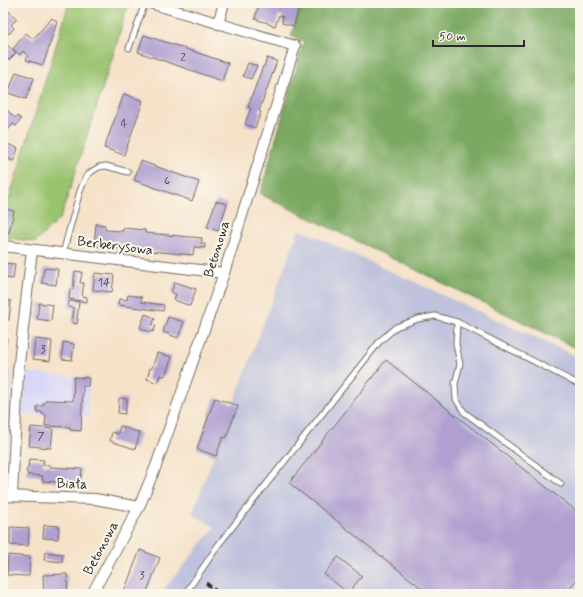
<svg xmlns="http://www.w3.org/2000/svg" width="583" height="597" viewBox="0 0 583 597" font-family="Mynerve,sans-serif">
	<rect width="100%" height="100%" fill="#fbf7ec"/>
	<filter id="ink" filterUnits="userSpaceOnUse"><feTurbulence type="fractalNoise" baseFrequency=".025" numOctaves="2"/><feDisplacementMap in="SourceGraphic" scale="8" xChannelSelector="R" yChannelSelector="G"/><feConvolveMatrix kernelMatrix="1 2 1 2 8 2 1 2 1" color-interpolation-filters="sRGB"/></filter>
	<filter id="wash" filterUnits="userSpaceOnUse"><feTurbulence type="fractalNoise" baseFrequency=".012" numOctaves="4" result="noise"/><feDisplacementMap in="SourceGraphic" scale="16" xChannelSelector="R" yChannelSelector="G"/><feGaussianBlur stdDeviation="0.9" result="paint"/><feColorMatrix in="noise" values="0 0 0 0 0 0 0 0 0 0 0 0 0 0 0 0 0 1.4 0 .05"/><feComposite in="paint" operator="in"/></filter>
	<g filter="url(#wash)">
		<rect width="100%" height="100%" fill="#f5e2c9"/>
		<g fill="#d9d7f8">
			<path d="M3,371L12,372L6,485L3,489Z"/>
			<path d="M23,372L89,378L88,417L21,414Z"/>
		</g>
		<path fill="#c0c2dd" d="M299,229L580,358V594H160L215,527L192,514Z"/>
		<path fill="#9ac36f" stroke="#62774d" d="M69,3H128L116,46L61,217L36,242L3,237V219Z"/>
		<path fill="#7ba962" stroke="#536a46" d="M301,3H580V350L260,194L304,41L291,36Z"/>
		<g id="blocks">
			<g fill="#b0a0d1">
				<path d="M259,3H273L281,5V3L299,9L294,26L282,23L283,17L279,15L275,26L268,24V23L255,19Z"/>
				<path d="M3,6L17,19L11,25L14,28L9,34L6,31L4,32L3,31Z"/>
				<path d="M52,18L57,22L43,65L26,60L28,56L23,51L20,55L13,49L26,33L33,39Z"/>
				<path d="M144,35L228,63L222,81L138,52Z"/>
				<path d="M3,41L16,53L9,60L3,54Z"/>
				<path d="M267,58L277,61L259,111L261,112L255,128L245,124L251,108L248,107L263,66L264,67Z"/>
				<path d="M248,63L257,66L251,79L243,76Z"/>
				<path d="M16,72L34,78L26,99L8,93Z"/>
				<path d="M124,94L143,101L124,155L104,148Z"/>
				<path d="M6,109L15,118L17,116L21,119L16,126L13,124L7,131L3,128V113Z"/>
				<path d="M7,144L18,148L14,161L3,157Z"/>
				<path d="M141,161L199,182L192,201L134,180Z"/>
				<path d="M3,176L8,177L4,190L3,189Z"/>
				<path d="M216,201L227,204L218,231L207,227Z"/>
				<path d="M6,209L14,211L9,233L3,232V223Z"/>
				<path d="M96,224L105,225V230L123,231V228L145,230V233L202,238L201,244H205V248L194,247L193,255L94,246Z"/>
				<path d="M3,263L15,264L13,279L3,278Z"/>
				<path d="M44,268L58,269L56,285L42,283Z"/>
				<path d="M75,271L82,272L80,283H84L82,296L87,297V302L69,299L70,289L73,290Z"/>
				<path d="M95,273L114,275L112,292L93,290Z"/>
				<path d="M175,282L196,289L190,306L174,300L176,294L171,292Z"/>
				<path d="M128,295L142,297L141,302L164,305L163,311L118,305L119,299L127,300Z"/>
				<path d="M3,300L11,301L9,320L3,319Z"/>
				<path d="M69,301L79,302L77,319H78L77,324L72,323L74,308L68,307Z"/>
				<path d="M39,303L53,305L51,321L37,319Z"/>
				<path d="M145,314L155,318L152,325L156,326L153,332L150,331V332L140,328Z"/>
				<path d="M168,317L184,322L178,338L163,332Z"/>
				<path d="M3,337L7,338L4,357H3Z"/>
				<path d="M35,339L52,341L50,361L33,359Z"/>
				<path d="M63,342L74,344L72,360L62,359Z"/>
				<path d="M157,353L172,357L166,373L165,376L160,375L157,383L147,379L150,368H152Z"/>
				<path d="M386,360L580,514V575L565,594H429L289,483Z"/>
				<path d="M74,377L89,378L88,386H83L81,431L70,430V427L45,426L46,415L42,414L43,412H37V406H43V403H45L46,400L73,401Z"/>
				<path d="M119,398L127,399L125,414L118,413Z"/>
				<path d="M215,398L238,406L226,438L223,437L216,456L197,449Z"/>
				<path d="M120,426L140,433L135,449L110,441L112,432L118,434Z"/>
				<path d="M31,427L53,429L51,448L29,446Z"/>
				<path d="M29,459L44,460L43,465H50V467L82,469L80,484L42,481L43,476L28,475L26,470L28,468Z"/>
				<path d="M44,525L59,526L58,539L43,538Z"/>
				<path d="M10,527L29,528L28,546L10,545Z"/>
				<path d="M140,550L160,558L146,594H123Z"/>
				<path d="M45,552L63,554L62,562L44,560Z"/>
				<path d="M8,555L30,557L29,576L7,575Z"/>
				<path d="M338,557L362,576L348,593L324,574Z"/>
				<path d="M67,574L68,594H44L43,575Z"/>
			</g>
		</g>
	</g>
	<g filter="url(#ink)">
		<use href="#blocks" fill-opacity="0" stroke="#726b62" stroke-width="1"/>
		<g fill="none" stroke-linecap="round" stroke-linejoin="round">
			<g stroke="#726b62" stroke-width="7">
				<g id="lane">
					<path d="M129,48L145,3"/>
					<path d="M63,253L80,191L86,177L91,172L99,167L106,166L128,172"/>
					<path d="M457,322L456,344L460,364L455,384L456,399L464,412L561,484"/>
					<path d="M185,594L219,544L380,341L396,327L418,319L435,316L457,322L580,385"/>
				</g>
			</g>
			<g stroke="#726b62" stroke-width="12">
				<g id="street">
					<path d="M218,24L224,3"/>
					<path d="M3,246L224,273"/>
					<path d="M3,496L95,499L139,507"/>
					<path d="M12,496L18,372L32,250"/>
					<path d="M92,594L139,507L156,466L224,273L295,46L150,3"/>
				</g>
			</g>
			<use href="#lane" stroke="#fff" stroke-width="5"/>
			<use href="#street" stroke="#fff" stroke-width="10"/>
			<path stroke="#2b2b2b" stroke-width="3" stroke-dasharray="6 3" stroke-linecap="butt" d="M206,583L220,594"/>
		</g>
	</g>
	<g text-anchor="middle" dominant-baseline="central" stroke-width="4" stroke-linejoin="round" paint-order="stroke">
		<g font-size="12" fill="#4c4854">
			<text x="183" y="58">2</text>
			<text x="124" y="124">4</text>
			<text x="167" y="181">6</text>
			<text x="104" y="283">14</text>
			<text x="43" y="350">3</text>
			<text x="41" y="437">7</text>
			<text x="142" y="576">3</text>
		</g>
		<g font-size="14" fill="#2b2b2b" stroke="#fbf7ec">
			<text transform="translate(115 246) rotate(7)">Berberysowa</text>
			<text transform="translate(217 249) rotate(-73)">Betonowa</text>
			<text transform="translate(72 484) rotate(2)">Biała</text>
			<text transform="translate(101 548) rotate(-62)">Betonowa</text>
		</g>
	</g>
	<rect width="583" height="597" fill="none" stroke="#fbf7ec" stroke-width="16"/>
	<path d="M433 40v6h91v-6" fill="none" stroke="#2b2b2b" stroke-width="2"/>
	<text x="439" y="40" font-size="12" fill="#2b2b2b" stroke="#fbf7ec" stroke-width="3" paint-order="stroke">50 m</text>
</svg>
